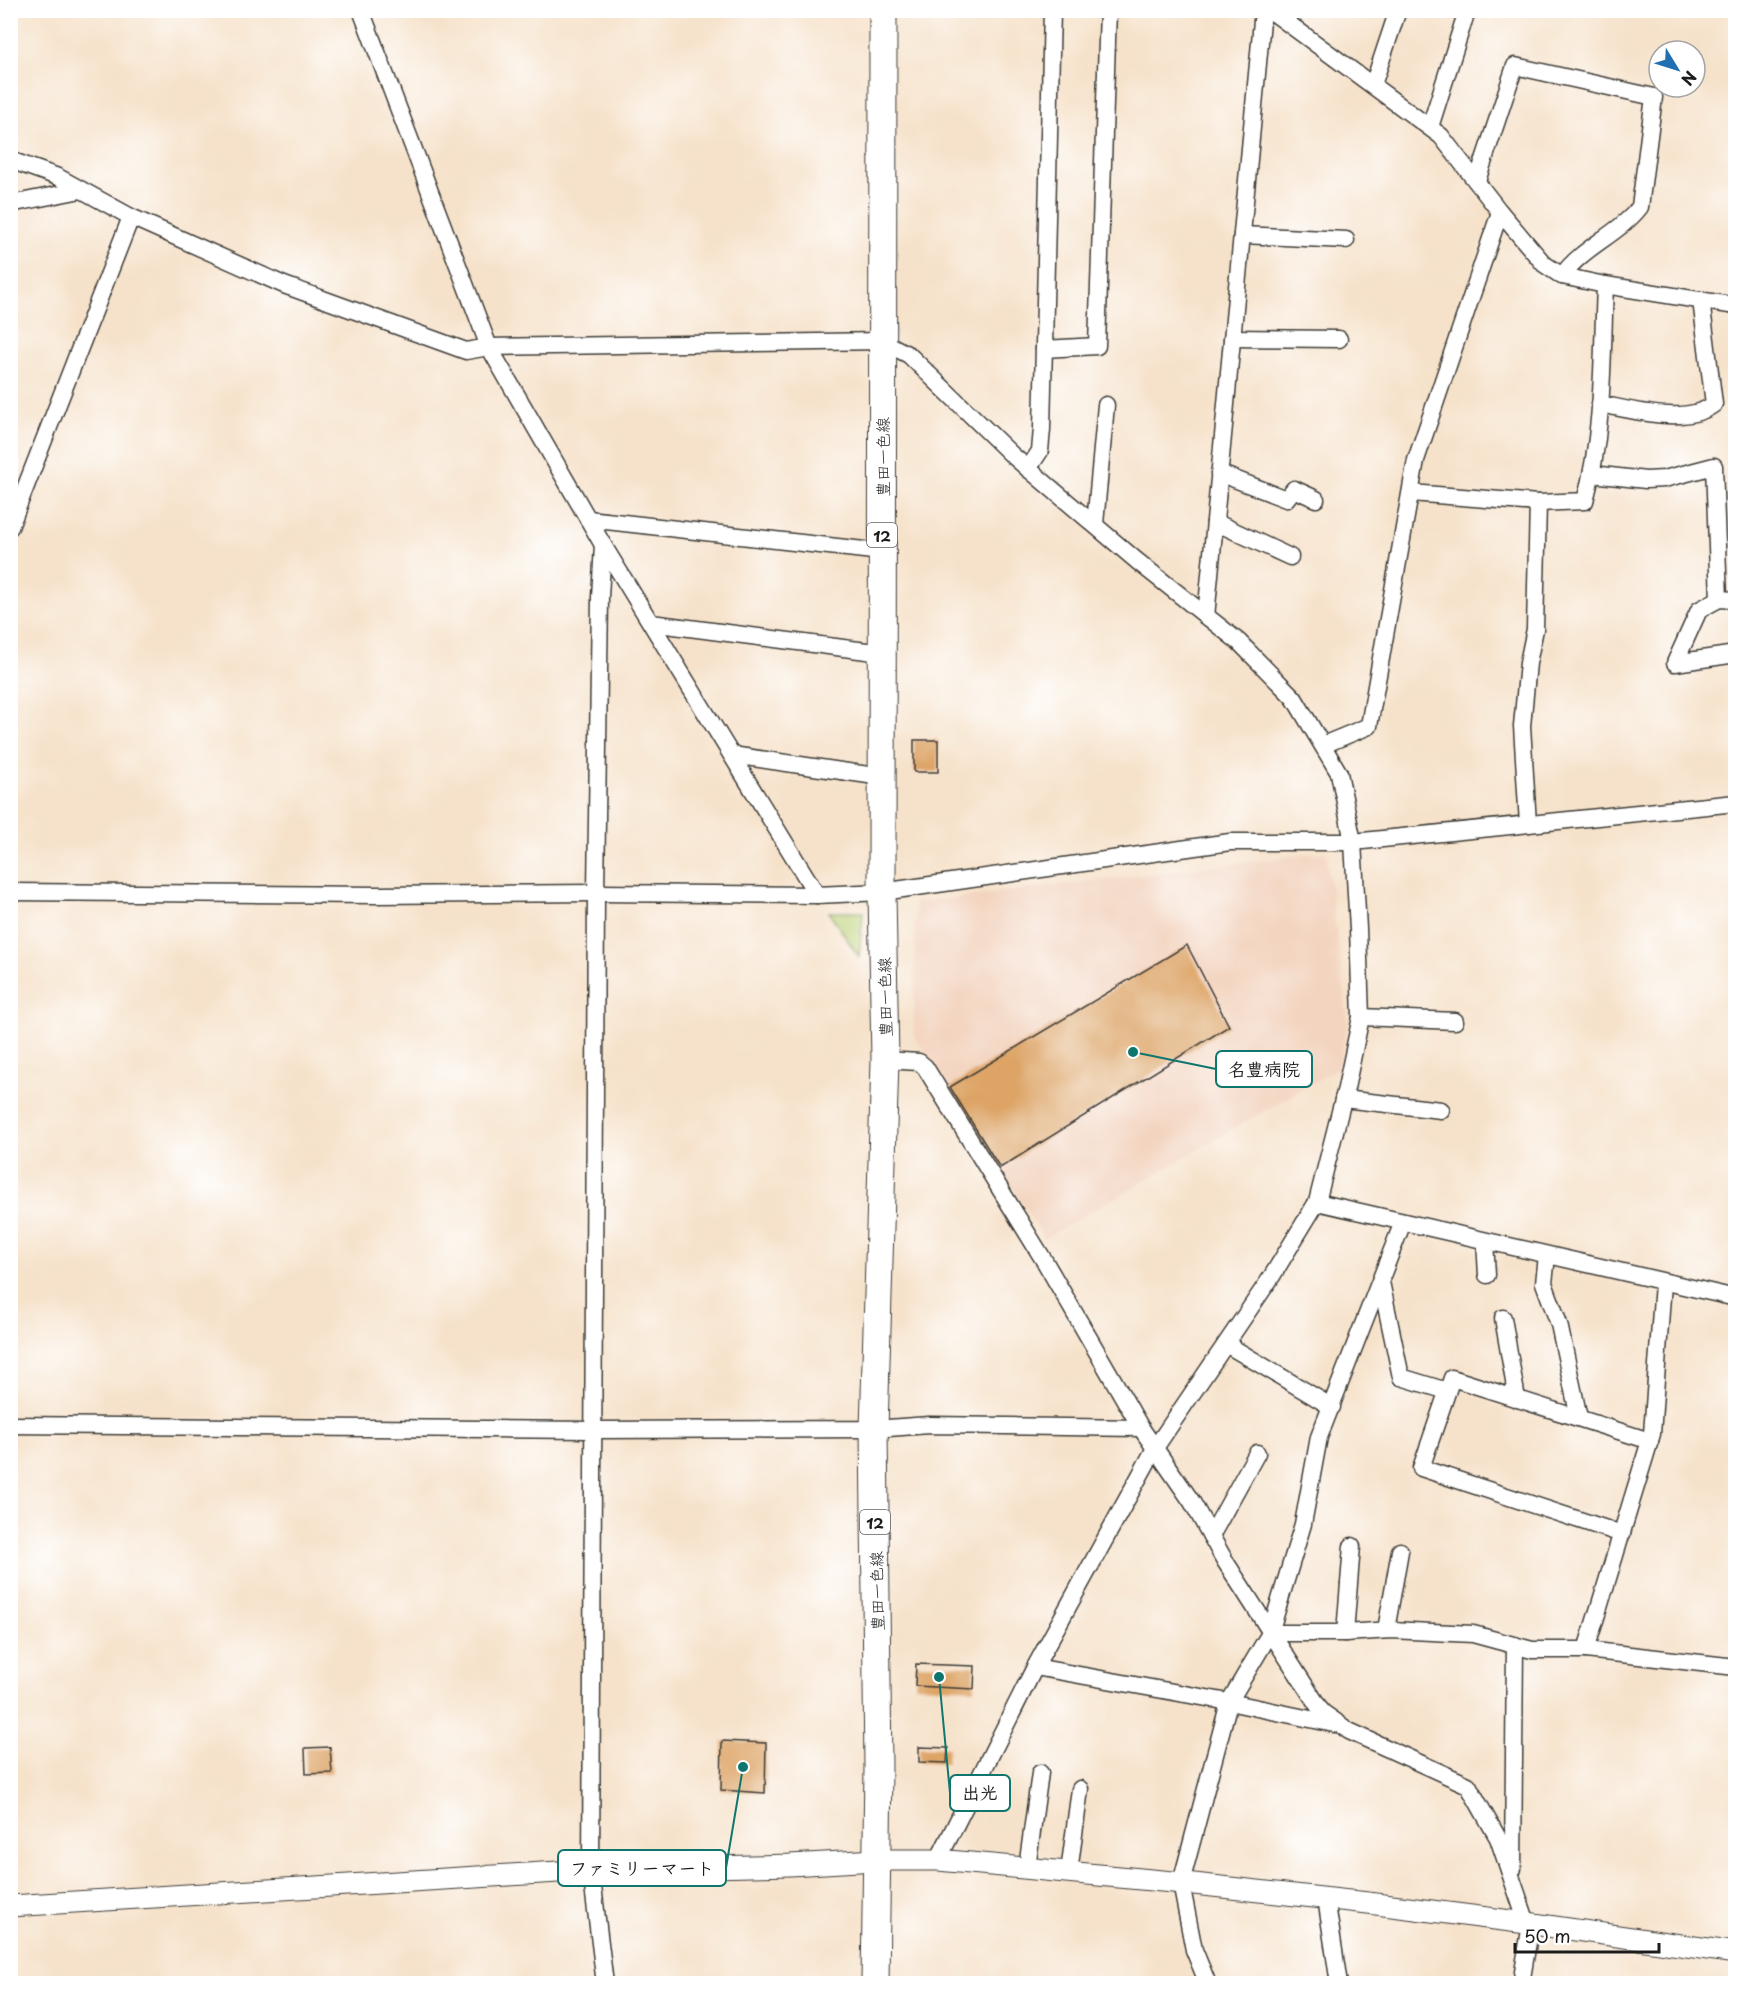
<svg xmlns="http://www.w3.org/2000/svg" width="1746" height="1994" viewBox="0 0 1746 1994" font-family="'Playpen Sans','Klee One',sans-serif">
	<rect width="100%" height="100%" fill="#fff"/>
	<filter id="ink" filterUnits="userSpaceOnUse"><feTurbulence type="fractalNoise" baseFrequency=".0167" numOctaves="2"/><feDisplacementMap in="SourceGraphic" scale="12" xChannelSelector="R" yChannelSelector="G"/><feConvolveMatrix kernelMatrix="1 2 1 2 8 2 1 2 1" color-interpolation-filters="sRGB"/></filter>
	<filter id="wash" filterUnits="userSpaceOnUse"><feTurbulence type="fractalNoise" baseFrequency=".008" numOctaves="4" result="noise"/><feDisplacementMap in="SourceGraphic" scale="24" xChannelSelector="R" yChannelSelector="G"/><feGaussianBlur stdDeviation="1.35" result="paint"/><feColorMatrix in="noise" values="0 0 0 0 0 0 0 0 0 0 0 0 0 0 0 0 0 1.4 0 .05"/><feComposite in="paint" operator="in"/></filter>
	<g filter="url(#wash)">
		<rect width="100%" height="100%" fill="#f6e2ca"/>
		<path fill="#f3d4bf" d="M1326,852L1348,1022L1338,1068L1044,1239L950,1088L914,1036L915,903Z"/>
		<path fill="#bacf72" stroke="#6b7647" stroke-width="1.5" d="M829,912H863L859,957Z"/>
		<g id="blocks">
			<g fill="#dda466">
				<rect x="914" y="740" width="24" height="32"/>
				<path d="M1187,945L1229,1026L1000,1168L950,1087Z"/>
				<path d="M916,1664L975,1666L974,1689L915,1686Z"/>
				<path d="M722,1741L766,1743L765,1793L721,1790Z"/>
				<path d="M330,1747L332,1773L306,1774L305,1748Z"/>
				<path d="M919,1747L948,1748L947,1763L919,1762Z"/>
			</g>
		</g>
	</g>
	<g filter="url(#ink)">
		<use href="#blocks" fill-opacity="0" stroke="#3d3a36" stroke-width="1.5"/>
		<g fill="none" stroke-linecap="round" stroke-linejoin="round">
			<g stroke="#3d3a36" stroke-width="19">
				<g id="minor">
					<path d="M361,10L489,347L603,545L817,895"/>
					<path d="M1270,10L1441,136L1500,212L1544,264L1562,276L1605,285L1736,306"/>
					<path d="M1373,85L1398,10"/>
					<path d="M1430,127L1466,14"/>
					<path d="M10,160L58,177L131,217L284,285L466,351L489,347L882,341L909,355L1012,455L1137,561L1239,642L1294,698L1339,773L1353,842L1358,929L1361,1017L1346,1088L1317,1202L1272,1276L1155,1448L1035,1667L938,1860"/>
					<path d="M1477,181L1515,66L1654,97L1640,207C1618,235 1582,247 1562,276"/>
					<path d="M10,204L81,190"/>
					<path d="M1242,235L1346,240"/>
					<path d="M1232,338L1339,339"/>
					<path d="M1044,349L1097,346L1108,10"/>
					<path d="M1600,404C1632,410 1687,426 1714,404L1701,300"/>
					<path d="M1028,469L1040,451L1042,429L1052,10"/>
					<path d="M1219,473L1286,499L1294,489L1316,499"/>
					<path d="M1592,474L1646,480L1664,479L1714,466L1719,599L1736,600"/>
					<path d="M1411,493L1538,503L1585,501C1604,431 1602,357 1605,285"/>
					<path d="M588,519L882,552"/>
					<path d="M1215,522L1290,557"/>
					<path d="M1095,524L1106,405"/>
					<path d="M10,527L131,217"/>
					<path d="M603,545L600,597L596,893L591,1870L605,1984"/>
					<path d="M1719,599L1699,610L1675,663L1736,654"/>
					<path d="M1206,617L1263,10"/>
					<path d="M651,623L882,653"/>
					<path d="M1323,745L1369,726L1416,460L1500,212"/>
					<path d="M732,755L882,777"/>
					<path d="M1528,824L1522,726L1528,663L1535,629L1538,503"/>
					<path d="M10,892L376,895L596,893L817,895L882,892L1230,842H1353L1736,803"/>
					<path d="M1361,1017L1455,1021"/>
					<path d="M885,1060L919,1062L925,1067L1045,1262L1141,1428L1192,1502L1225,1561L1322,1712L1349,1731L1468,1785L1498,1838L1527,1923"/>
					<path d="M1343,1099L1441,1110"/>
					<path d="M1317,1202L1736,1298"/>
					<path d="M1485,1241L1487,1275"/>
					<path d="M1547,1256L1544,1283L1559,1324L1579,1418"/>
					<path d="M1381,1282L1401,1377L1447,1391"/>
					<path d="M1503,1318L1517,1399"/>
					<path d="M1226,1344L1332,1407"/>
					<path d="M10,1425L594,1430L874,1429L929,1425L1141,1428"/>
					<path d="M1622,1534L1421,1468L1452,1378L1650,1441"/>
					<path d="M1211,1536L1257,1453"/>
					<path d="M1386,1630L1400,1551"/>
					<path d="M1270,1633H1345L1391,1630L1473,1634L1532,1650H1586L1736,1667"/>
					<path d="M1345,1633L1352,1546"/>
					<path d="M1586,1650L1652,1434L1663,1283"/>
					<path d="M1035,1667L1229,1702L1334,1724"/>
					<path d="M1027,1868L1040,1773"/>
					<path d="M1513,1869L1515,1645"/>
					<path d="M1069,1872L1080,1789"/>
					<path d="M1326,1898L1339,1984"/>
					<path d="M1208,1984L1194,1950L1181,1883L1229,1702L1270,1633L1303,1524L1319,1437L1403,1222"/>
					<path d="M1521,1984L1531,1924"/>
				</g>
			</g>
			<g stroke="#3d3a36" stroke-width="23">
				<path id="tertiary" d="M10,1906L591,1870L790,1865L876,1860H938L1194,1884L1368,1903L1527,1923L1736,1953"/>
			</g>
			<g stroke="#3d3a36" stroke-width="29">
				<path id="primary" d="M875,1984L878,1767L874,1429L885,1060L882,892L883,10"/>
			</g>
			<use href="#minor" stroke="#fff" stroke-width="16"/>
			<use href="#tertiary" stroke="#fff" stroke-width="21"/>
			<use href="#primary" stroke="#fff" stroke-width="27"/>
		</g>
	</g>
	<g text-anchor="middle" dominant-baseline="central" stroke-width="6" stroke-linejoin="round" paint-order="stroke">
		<g fill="#fff" stroke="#606060" stroke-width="1.5">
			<rect x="867" y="523" width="30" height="24" rx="4.5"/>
			<rect x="860" y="1510" width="30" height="24" rx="4.5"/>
		</g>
		<g font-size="15" font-weight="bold" fill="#1c1c1c">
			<text x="882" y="535">12</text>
			<text x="875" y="1522">12</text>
		</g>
		<g font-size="16" fill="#1c1c1c" stroke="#fff">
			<text transform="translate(882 457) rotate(-90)">豊田一色線</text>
			<text transform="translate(884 997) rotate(-91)">豊田一色線</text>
			<text transform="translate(876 1591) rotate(-91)">豊田一色線</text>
		</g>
	</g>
	<path fill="none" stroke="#0f766e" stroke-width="2" d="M1133 1052L1216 1069M939 1677L950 1793M743 1767L726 1868"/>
	<g fill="#0f766e" stroke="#fff" stroke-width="2">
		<circle cx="1133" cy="1052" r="6"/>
		<circle cx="939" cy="1677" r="6"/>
		<circle cx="743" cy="1767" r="6"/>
	</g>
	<g fill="#fff" stroke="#0f766e" stroke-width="2">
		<rect x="1216" y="1051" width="96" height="36" rx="6"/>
		<rect x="950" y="1775" width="60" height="36" rx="6"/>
		<rect x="558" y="1850" width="168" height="36" rx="6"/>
	</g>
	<g font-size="18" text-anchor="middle" font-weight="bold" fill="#1c1c1c">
		<text x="1264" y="1076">名豊病院</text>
		<text x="980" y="1799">出光</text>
		<text x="642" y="1875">ファミリーマート</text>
	</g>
	<rect width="1746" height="1994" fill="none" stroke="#fff" stroke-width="36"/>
	<g transform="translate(1677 69) rotate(128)"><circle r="28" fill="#ffffff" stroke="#a4a4a4" stroke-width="1.5"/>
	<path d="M0-4.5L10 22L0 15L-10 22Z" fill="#1f6fb2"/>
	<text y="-9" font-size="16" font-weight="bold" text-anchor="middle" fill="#1c1c1c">N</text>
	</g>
	<path d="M1515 1943v9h144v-9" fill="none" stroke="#1c1c1c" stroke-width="3"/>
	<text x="1524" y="1943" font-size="18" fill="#1c1c1c" stroke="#ffffff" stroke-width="4.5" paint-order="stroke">50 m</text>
</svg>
